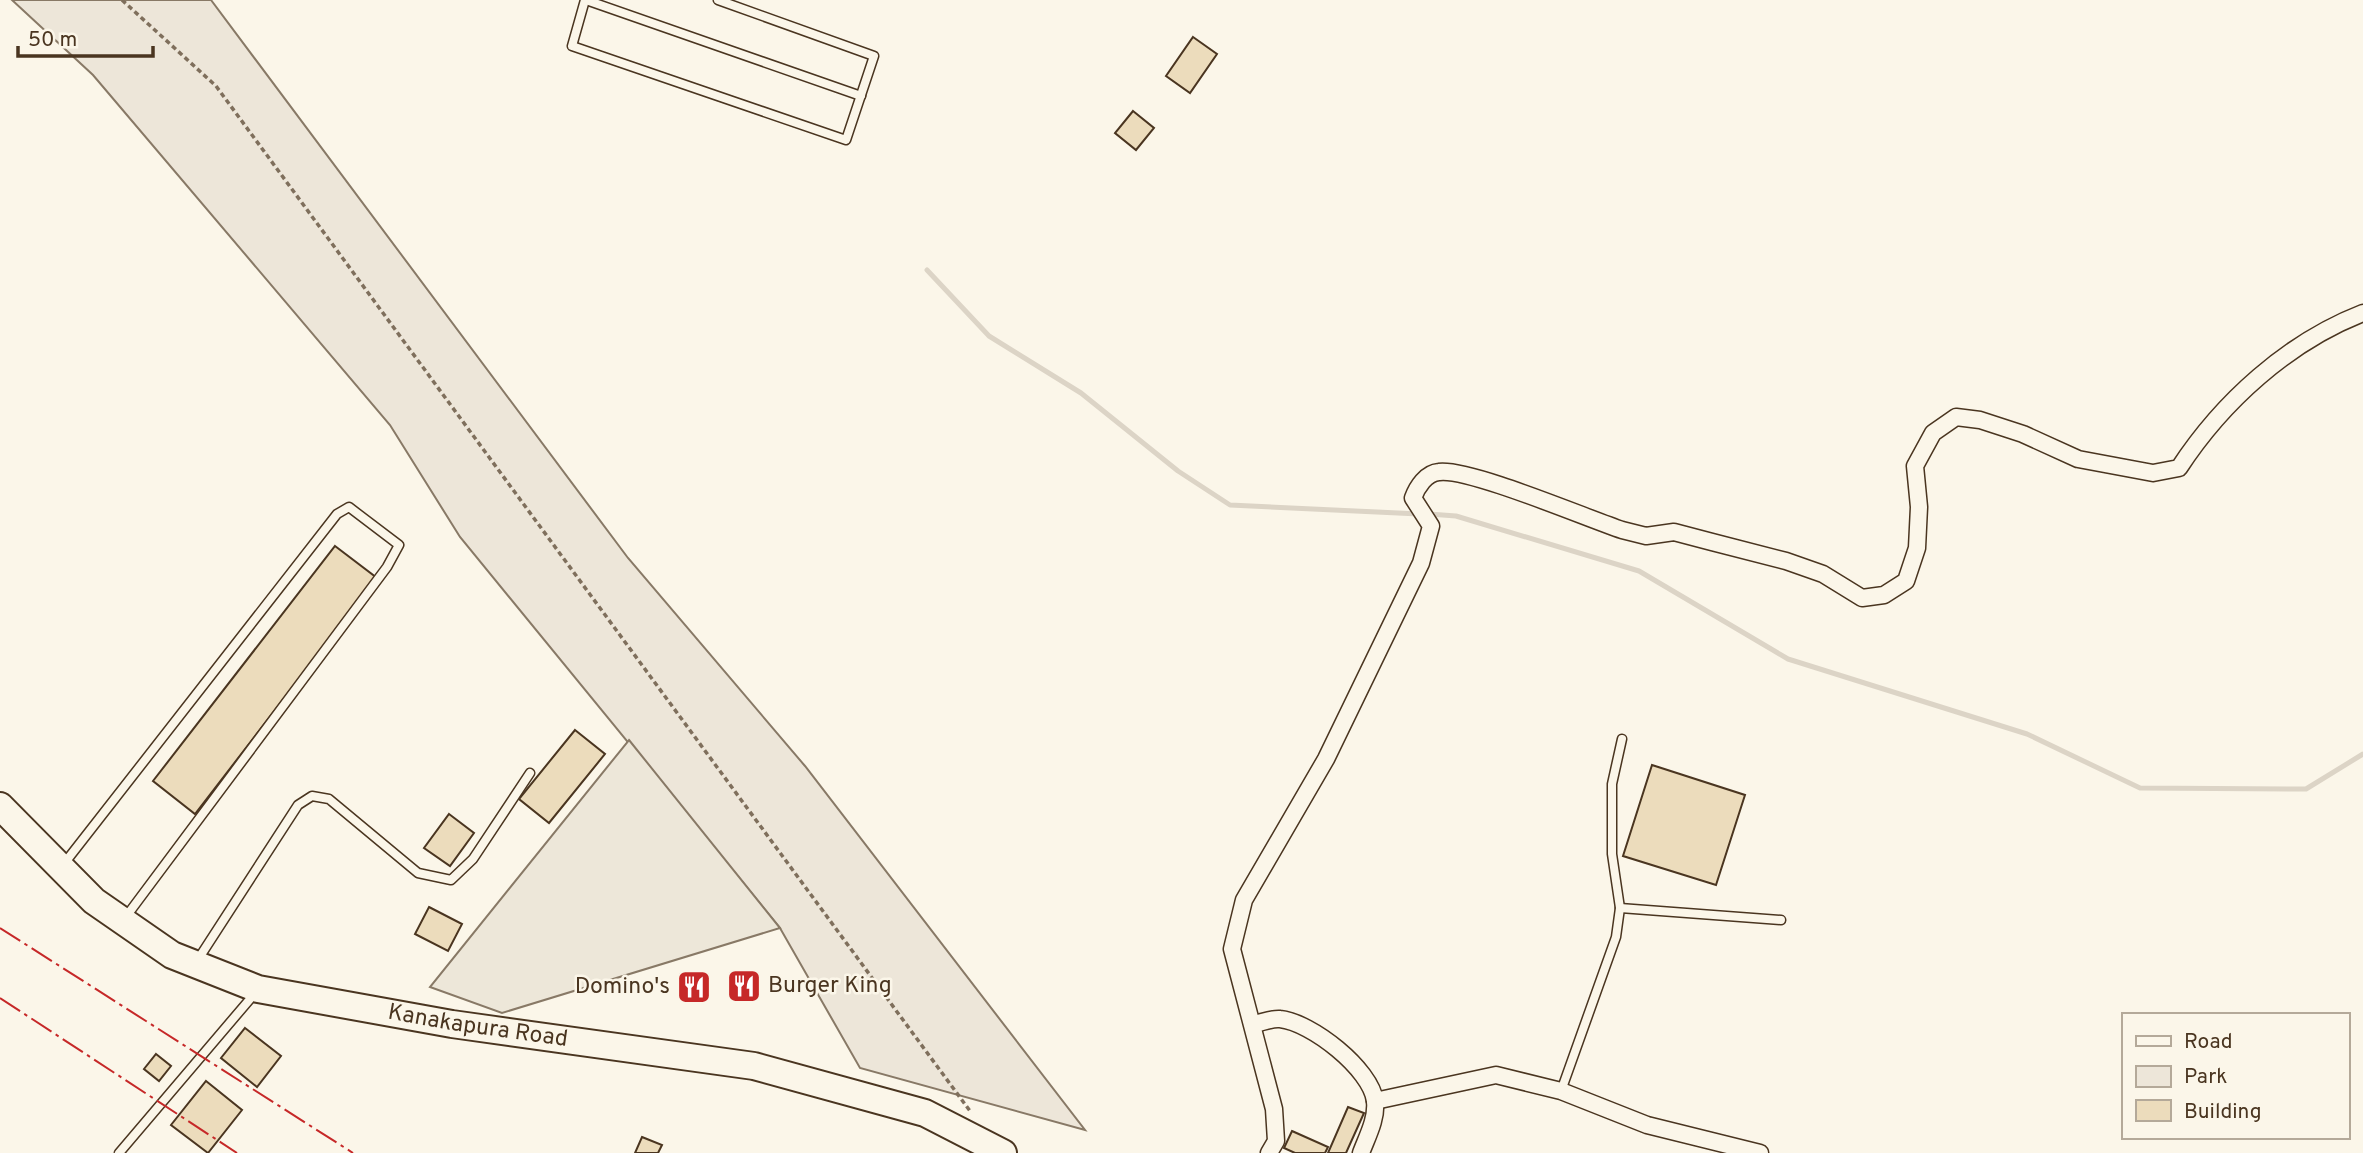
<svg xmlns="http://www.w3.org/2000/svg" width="2363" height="1153" viewBox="0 0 2363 1153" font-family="Overpass,sans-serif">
	<rect width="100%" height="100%" fill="#fbf6e9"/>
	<path fill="#ede6d9" stroke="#887966" stroke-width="2" d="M12,0H211L628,558L805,766L1085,1130L860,1068L780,928L460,537L390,425L93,75Z"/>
	<path fill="#ede7d9" stroke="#887966" stroke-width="2" d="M629,740L780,928L502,1013L430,987Z"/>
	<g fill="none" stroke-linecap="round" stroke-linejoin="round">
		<g stroke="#dcd4c6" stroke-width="5">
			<path d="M927,270L989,336L1081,393L1178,471L1230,505L1419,514"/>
			<path d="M1429,514L1456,516L1639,571L1788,659L2027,734L2140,788L2306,789L2363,754"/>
		</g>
	</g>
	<g fill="#ecdcbc" stroke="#4a3520" stroke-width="2">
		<path d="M1193,37L1217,54L1190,93L1166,76Z"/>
		<path d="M1133,111L1154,128L1136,150L1115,133Z"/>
		<path d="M335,546L377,578L195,814L153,781Z"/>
		<path d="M575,730L605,754L549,823L519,799Z"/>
		<path d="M1652,765L1745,795L1716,885L1623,856Z"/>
		<path d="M449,814L474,833L450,866L424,848Z"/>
		<path d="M429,907L462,924L448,951L415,934Z"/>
		<path d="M245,1028L281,1056L257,1087L221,1058Z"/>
		<path d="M156,1054L171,1066L159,1081L144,1069Z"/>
		<path d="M206,1081L242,1110L208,1153L171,1125Z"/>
		<path d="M1348,1107L1364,1113L1346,1153H1328Z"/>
		<path d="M1292,1131L1328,1147L1325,1153H1295L1284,1148Z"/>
		<path d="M642,1137L662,1145L658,1153H635Z"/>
	</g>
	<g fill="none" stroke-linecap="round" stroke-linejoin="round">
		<g stroke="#4a3520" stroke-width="11">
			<g id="service">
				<path d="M585,0L572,46L846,140L874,56L718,0"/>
				<path d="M586,0L861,96"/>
				<path d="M63,865L337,514L349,507L399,545L387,567L125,918"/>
				<path d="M1620,908L1781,920"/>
				<path d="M197,961L298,805L312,796L329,799L418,873L451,880L473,859L530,773"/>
				<path d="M1561,1091L1616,937L1620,908L1612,854V784L1622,739"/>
				<path d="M119,1153L256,992"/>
			</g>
		</g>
		<g stroke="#4a3520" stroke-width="19">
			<g id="minor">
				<path d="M1253,1024C1261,1023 1272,1018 1280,1019C1311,1022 1371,1069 1375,1101C1377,1119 1367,1137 1361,1153"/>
				<path d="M1375,1101L1496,1075L1561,1091L1647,1125L1760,1153"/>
				<path d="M1269,1153L1276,1141L1274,1109L1232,949L1244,900L1326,759L1421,563L1431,526L1413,498C1417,487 1426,473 1439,472C1469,468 1586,518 1622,530L1646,536L1674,532L1712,542L1786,561L1823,574L1862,598L1884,595L1906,581L1917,548L1919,507L1915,466L1933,433L1956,417L1980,420L2023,434L2078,459L2153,473L2179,468C2222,402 2288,342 2363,313"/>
			</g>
		</g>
		<g stroke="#4a3520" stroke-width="30">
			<g id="trunk">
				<path id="s1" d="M0,806L94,901L172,955L258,989L452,1024L754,1066L925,1113L1003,1153"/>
			</g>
		</g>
		<path stroke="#7f6f5c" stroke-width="3.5" stroke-dasharray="5 3.5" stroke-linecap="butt" d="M122,0L216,86L970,1111"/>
		<use href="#service" stroke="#fbf6e9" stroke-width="8"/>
		<use href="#minor" stroke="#fbf6e9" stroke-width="16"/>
		<use href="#trunk" stroke="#fbf6e9" stroke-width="26"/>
		<g stroke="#c62828" stroke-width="2" stroke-dasharray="24 5 3.5 5" stroke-linecap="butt">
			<path d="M0,928L353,1153"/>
			<path d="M0,998L237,1153"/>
		</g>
	</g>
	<defs>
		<g id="restaurant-square" transform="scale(1.75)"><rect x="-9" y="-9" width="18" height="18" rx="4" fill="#c62828" stroke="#fbf6e9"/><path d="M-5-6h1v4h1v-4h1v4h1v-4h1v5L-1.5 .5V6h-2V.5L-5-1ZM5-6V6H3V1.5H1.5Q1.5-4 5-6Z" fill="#fff"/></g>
	</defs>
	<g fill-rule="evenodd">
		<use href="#restaurant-square" x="744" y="986"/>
		<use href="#restaurant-square" x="694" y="987"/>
	</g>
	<g text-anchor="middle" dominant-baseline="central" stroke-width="5" stroke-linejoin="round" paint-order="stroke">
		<g font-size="23" fill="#4a3520" stroke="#fbf6e9" text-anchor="start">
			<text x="768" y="986">Burger King</text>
			<text x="670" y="987" text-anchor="end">Domino's</text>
		</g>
		<g font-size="23" fill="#4a3520" stroke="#fbf6e9">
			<text stroke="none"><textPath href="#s1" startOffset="544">Kanakapura Road</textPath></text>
		</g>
	</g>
	<rect x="2122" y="1013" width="228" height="126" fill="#fbf6e9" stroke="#b4a999" stroke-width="2"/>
	<rect x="2136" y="1036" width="35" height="10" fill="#fbf6e9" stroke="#b4a999" stroke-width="2"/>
	<text x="2184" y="1048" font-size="21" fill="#4a3520">Road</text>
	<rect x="2136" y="1066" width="35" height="21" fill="#ede6d9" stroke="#b4a999" stroke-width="2"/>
	<text x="2184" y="1083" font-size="21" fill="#4a3520">Park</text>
	<rect x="2136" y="1100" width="35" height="21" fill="#ecdcbc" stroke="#b4a999" stroke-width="2"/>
	<text x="2184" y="1118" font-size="21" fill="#4a3520">Building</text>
	<path d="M18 46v10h135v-10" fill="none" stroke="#4a3520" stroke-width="3.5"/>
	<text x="28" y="46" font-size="21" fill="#4a3520" stroke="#fbf6e9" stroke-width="5" paint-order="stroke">50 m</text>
</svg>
